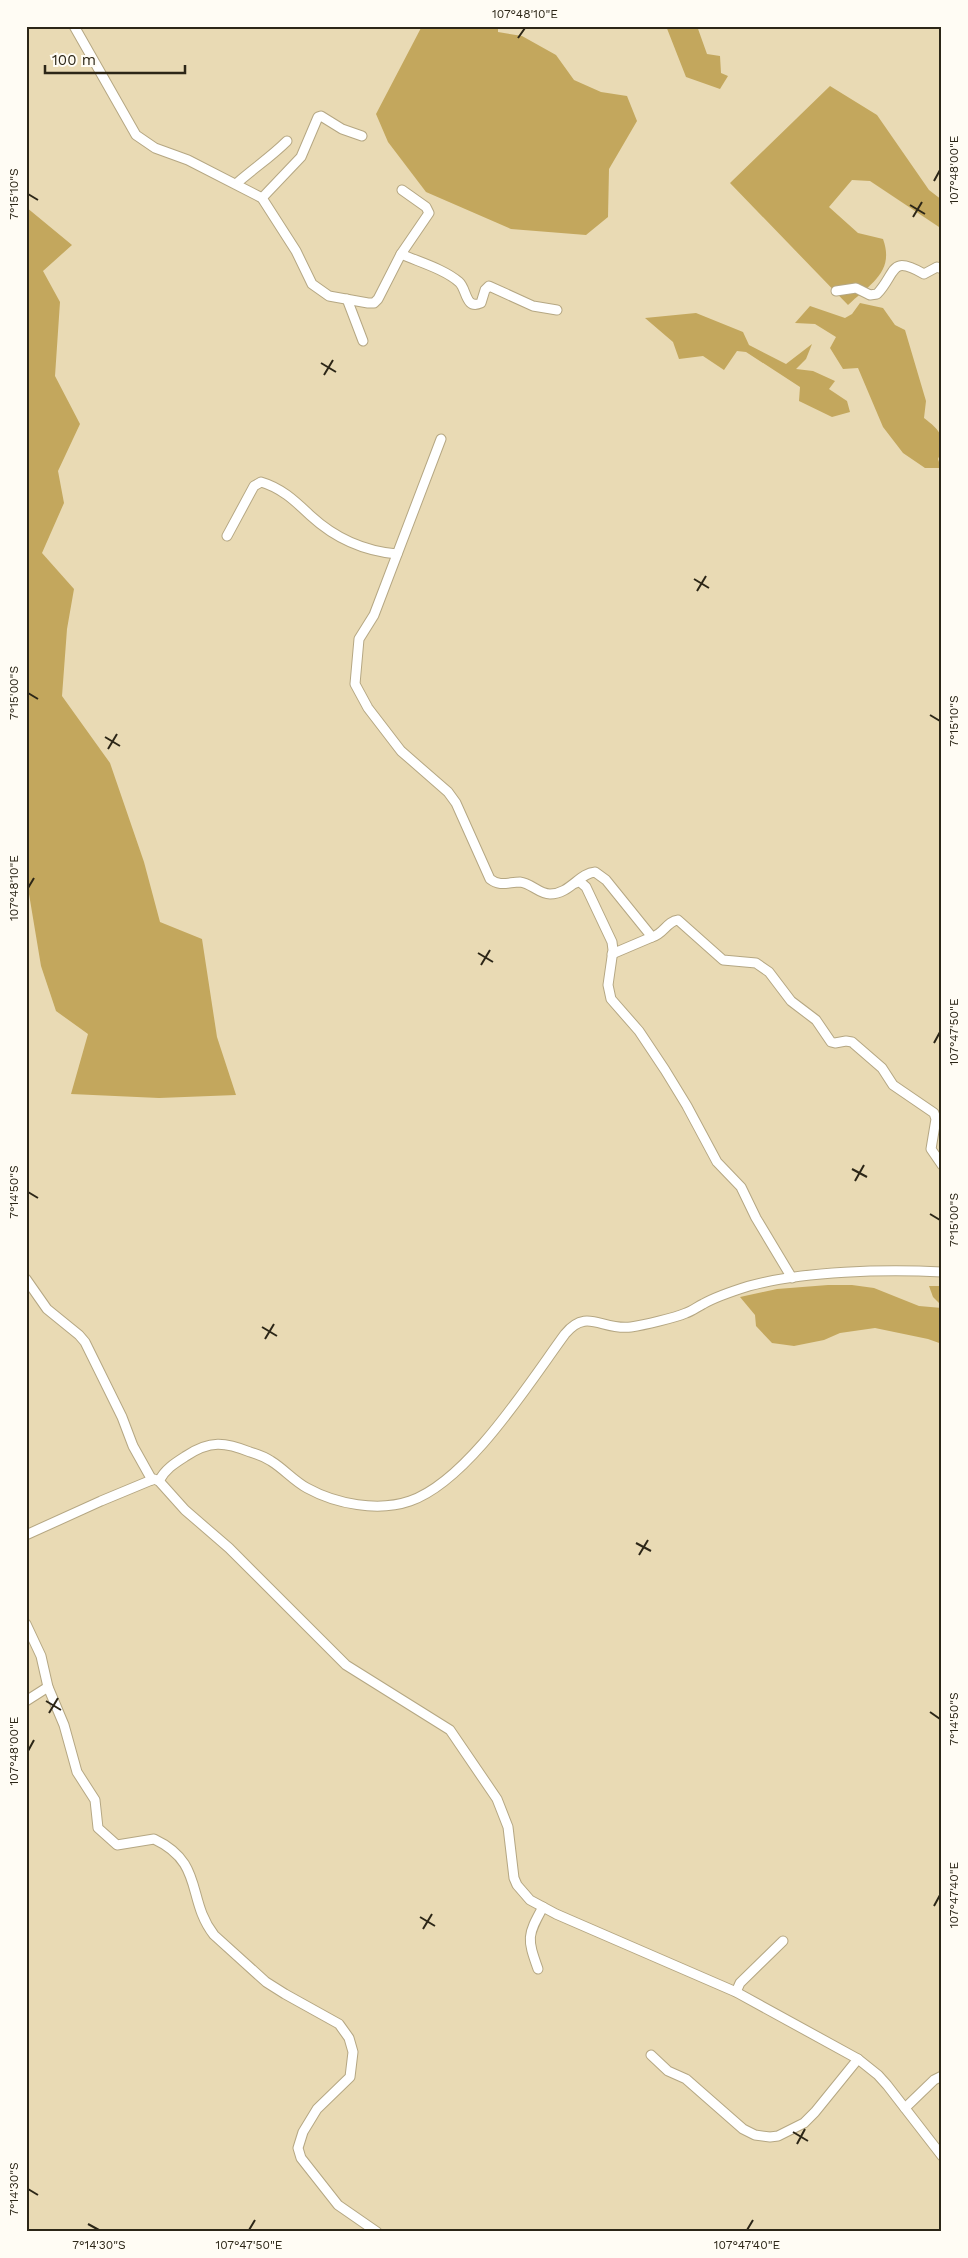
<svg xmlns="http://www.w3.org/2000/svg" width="968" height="2258" viewBox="0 0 968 2258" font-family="'Work Sans',sans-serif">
	<rect width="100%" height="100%" fill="#e9dab4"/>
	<g fill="#c3a75d">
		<path d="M422,26H498V32L522,36L556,55L574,80L601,92L627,96L637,121L609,169L608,217L586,235L511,229L426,192L388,142L376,114Z"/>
		<path d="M666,26H697L707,54L720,56L721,73L728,76L720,89L686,77Z"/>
		<path d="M830,86L877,115L929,190L942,200V229L870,181L852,180L829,207L858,233L883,239C895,272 870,284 848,305L730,183Z"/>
		<path d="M26,207L72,245L43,271L60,302L55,376L80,424L58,471L64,503L42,553L74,589L67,629L62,696L110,763L144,862L160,922L202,939L217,1037L236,1095L159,1098L71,1094L88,1034L56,1011L41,966L26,876Z"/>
		<path d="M860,303L883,308L895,325L905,330L926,401L924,418C940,430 948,439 938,459L941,468H925L903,453L883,427L858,368L843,369L830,348L836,337L815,324L795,323L810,306L845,318L852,314Z"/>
		<path d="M696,313L743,332L749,345L786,364L812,344L806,359L796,369L813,371L835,381L829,389L847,401L850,412L832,417L799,401L800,387L746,352L737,351L724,370L703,356L679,359L673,342L645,318Z"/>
		<path d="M828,1285H852L874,1288L919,1306L942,1308V1344L928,1339L875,1328L840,1333L824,1340L794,1346L772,1343L756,1326L755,1315L740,1297L777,1289Z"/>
		<path d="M929,1286H942V1306L933,1297Z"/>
	</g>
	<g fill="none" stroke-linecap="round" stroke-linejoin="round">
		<g stroke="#b5a783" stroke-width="11">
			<g id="minor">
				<path d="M74,26L136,135L155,148L188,160L262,198L296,251L312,284L329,296L368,303H374L378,299L401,254L429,213L426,207L402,190"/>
				<path d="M237,183C254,168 271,157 287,141"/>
				<path d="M262,198L301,157L318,117L321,116L342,129L362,136"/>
				<path d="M401,254C419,262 444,269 459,282C467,289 465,310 481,303L485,290L489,286L533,306L557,310"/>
				<path d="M836,291L856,288L870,295L877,294C897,273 889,254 924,274L937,267L942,269"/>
				<path d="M347,299L363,341"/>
				<path d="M441,439L374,615L359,639L355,684L368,708L401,751L448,792L456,803L490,879C500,887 509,882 520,882C531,883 539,894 550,894C570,894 579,873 595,872L606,880L652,937C663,935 667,921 678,920L723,960L756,963L769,972L791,1001L816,1020L831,1042L835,1043L846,1041L852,1042L882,1068L893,1085L934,1113L936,1119L931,1149L942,1165"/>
				<path d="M227,536L254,486L261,482C282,488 296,502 311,516C336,539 363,551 397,554"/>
				<path d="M576,883L579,881L586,887L612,942L613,950L608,985L611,999L639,1031L665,1070L687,1106L717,1162L741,1187L756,1218L792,1278"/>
				<path d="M612,954L652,937"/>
				<path d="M26,1279L47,1309L79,1335L85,1342L122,1417L133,1446L152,1480"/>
				<path d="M159,1481C165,1469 175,1463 186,1456C210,1440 225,1442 250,1452C257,1454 265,1457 271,1461C284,1469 294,1481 307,1488C336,1504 378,1512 410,1501C468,1481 529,1383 565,1334C587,1307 602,1331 631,1327C644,1325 674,1318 686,1313C692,1311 697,1307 703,1304C717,1296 733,1291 749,1286C804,1271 885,1269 942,1272"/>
				<path d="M26,1535L101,1501L154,1479L159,1481L185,1510L229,1548L346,1665L450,1730L497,1799L508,1827L514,1878L517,1885L530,1900L556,1914L736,1992L858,2059L878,2075L887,2085L942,2156"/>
				<path d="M26,1624L41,1656L48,1687L64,1725L77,1772L95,1800L98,1828L117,1845L154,1839C205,1863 186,1899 214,1935L266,1982L285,1994L339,2024L349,2038L353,2052L350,2077L317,2109L303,2132L298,2148L301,2158L338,2205L377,2232"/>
				<path d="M26,1701L48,1687"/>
				<path d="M538,1969C527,1938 527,1936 543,1907"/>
				<path d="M736,1992L740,1983L783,1941"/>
				<path d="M651,2055L668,2071L686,2079L743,2129L755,2135L770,2137L778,2136L804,2123L815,2112L858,2059"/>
				<path d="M905,2108L934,2080L942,2076"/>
			</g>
		</g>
		<use href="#minor" stroke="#fff" stroke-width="9"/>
	</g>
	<path fill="none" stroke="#2c2617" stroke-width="2" d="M518,38L525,28M934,181L940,170M28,194L38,200M910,205L925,214M913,217L922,202M321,363L336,372M324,375L333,360M694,579L709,588M697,591L706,576M28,693L38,699M930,715L940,721M105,737L120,746M108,749L117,734M28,888L34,878M478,953L493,962M481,965L490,950M934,1043L940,1032M852,1169L867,1177M855,1181L864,1165M28,1192L38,1198M930,1214L940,1220M262,1327L277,1336M265,1339L274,1324M636,1543L651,1551M639,1555L648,1540M46,1701L61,1710M930,1712L940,1719M49,1713L58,1698M28,1751L34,1740M934,1906L940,1895M420,1917L435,1926M423,1929L432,1914M793,2132L808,2141M797,2144L805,2129M28,2189L38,2195M88,2224L99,2230M249,2230L255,2220M747,2230L753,2220"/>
	<rect width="968" height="2258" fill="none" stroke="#fffcf4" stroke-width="55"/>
	<path d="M45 65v8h140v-8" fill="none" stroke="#2c2617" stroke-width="2.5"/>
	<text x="52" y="65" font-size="15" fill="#2c2617" stroke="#fffcf4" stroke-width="4" paint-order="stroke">100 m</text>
	<rect x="28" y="28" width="912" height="2202" fill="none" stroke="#2c2617" stroke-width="2"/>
	<g font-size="12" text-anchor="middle" fill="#2c2617">
		<text x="525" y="18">107°48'10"E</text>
		<text transform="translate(954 170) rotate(-90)" y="4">107°48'00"E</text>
		<text transform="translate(14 194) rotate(-90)" y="4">7°15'10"S</text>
		<text transform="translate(14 693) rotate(-90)" y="4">7°15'00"S</text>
		<text transform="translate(954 721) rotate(-90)" y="4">7°15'10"S</text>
		<text transform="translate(14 888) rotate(-90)" y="4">107°48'10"E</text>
		<text transform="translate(954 1032) rotate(-90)" y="4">107°47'50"E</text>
		<text transform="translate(14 1192) rotate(-90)" y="4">7°14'50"S</text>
		<text transform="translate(954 1220) rotate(-90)" y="4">7°15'00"S</text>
		<text transform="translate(954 1719) rotate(-90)" y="4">7°14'50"S</text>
		<text transform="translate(14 1751) rotate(-90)" y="4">107°48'00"E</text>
		<text transform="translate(954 1895) rotate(-90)" y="4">107°47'40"E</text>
		<text transform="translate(14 2189) rotate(-90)" y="4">7°14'30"S</text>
		<text x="99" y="2249">7°14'30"S</text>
		<text x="249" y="2249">107°47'50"E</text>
		<text x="747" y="2249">107°47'40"E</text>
	</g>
</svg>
